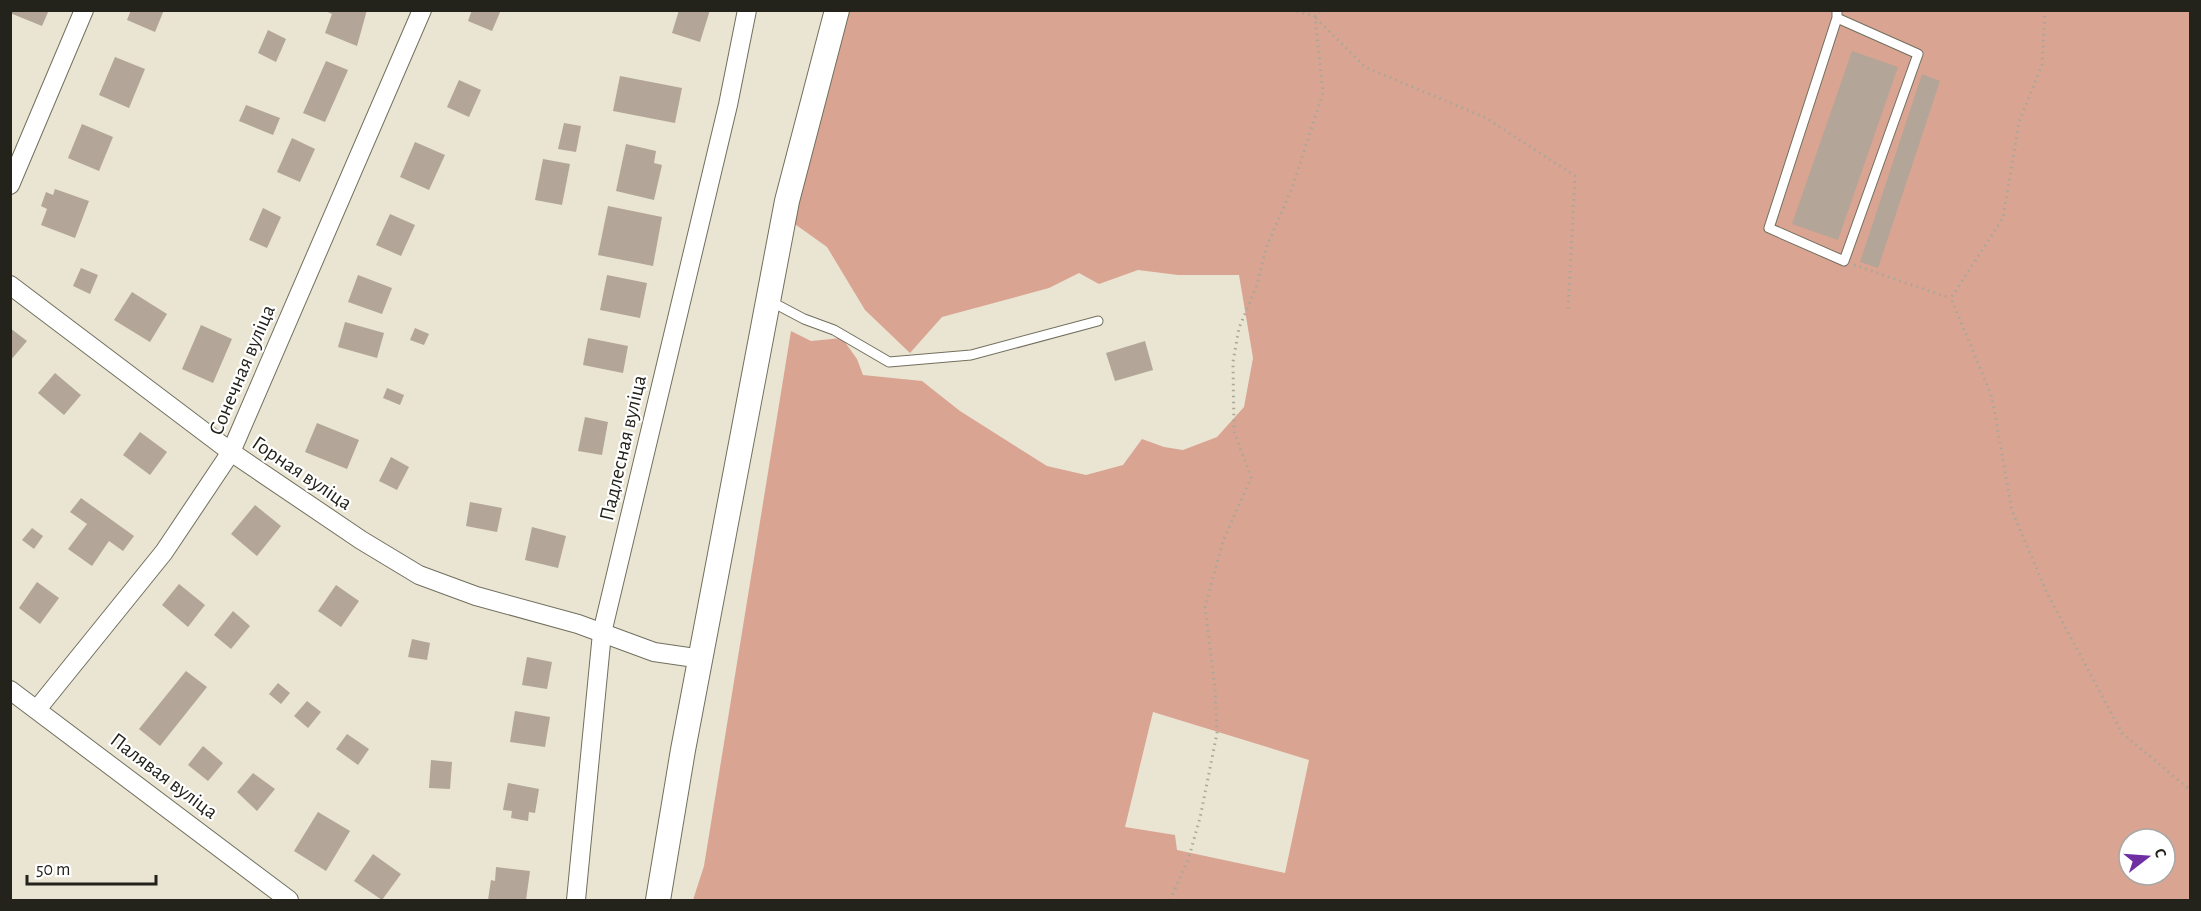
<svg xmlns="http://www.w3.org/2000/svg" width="2201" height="911" viewBox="0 0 2201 911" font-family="'Alegreya Sans',sans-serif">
	<rect width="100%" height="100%" fill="#e9e5d2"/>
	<path fill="#daa493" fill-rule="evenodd" d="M848,11H2190V900H693L704,866L791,331L811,341L842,338L857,359L863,375L922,381L960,411L1047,466L1086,475L1123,465L1142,439L1164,447L1183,450L1217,437L1244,407L1253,358L1239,275H1178L1138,270L1099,284L1079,273L1049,288L942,317L910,353L865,310L827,247L792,222ZM1153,712L1309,760L1285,873L1177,850L1175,835L1125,827ZM2129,839H2165V875H2129Z"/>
	<g fill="#b3a597">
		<path d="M10,10H49L42,26L10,13Z"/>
		<path d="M131,10H164L155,32L127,20Z"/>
		<path d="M323,10H367L357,46L325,33L332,14Z"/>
		<path d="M472,10H501L492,31L468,21Z"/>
		<path d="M679,10H710L700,42L672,33Z"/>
		<path d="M268,30L286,39L276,62L258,53Z"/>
		<path d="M1852,51L1898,67L1838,240L1792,224Z"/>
		<path d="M115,57L145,69L129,108L99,95Z"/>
		<path d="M326,61L348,70L325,122L303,113Z"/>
		<path d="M1922,74L1940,81L1878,268L1860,262Z"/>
		<path d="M620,76L682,88L675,123L613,111Z"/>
		<path d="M459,80L481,90L469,117L447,107Z"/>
		<path d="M246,105L280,118L273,135L239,121Z"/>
		<path d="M564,123L581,126L576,152L558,149Z"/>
		<path d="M82,124L113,137L99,171L68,158Z"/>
		<path d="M292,138L315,149L300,182L277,172Z"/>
		<path d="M415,142L445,155L429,190L400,177Z"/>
		<path d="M626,144L656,151L654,163L662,165L654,200L616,191Z"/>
		<path d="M543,159L570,164L562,205L535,200Z"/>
		<path d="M55,189L89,201L75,238L41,225L47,209L41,206L46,192L53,195Z"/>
		<path d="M608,206L662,217L653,266L598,255Z"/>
		<path d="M263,208L281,217L267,248L249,240Z"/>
		<path d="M390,214L415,225L401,256L376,245Z"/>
		<path d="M81,268L98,275L90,294L73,286Z"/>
		<path d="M358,275L392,288L382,314L348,302Z"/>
		<path d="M607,275L647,283L640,318L600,310Z"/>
		<path d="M132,292L167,314L150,342L114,320Z"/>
		<path d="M345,322L384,333L377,358L338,347Z"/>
		<path d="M201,325L232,339L213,383L182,369Z"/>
		<path d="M10,328L27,341L10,361Z"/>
		<path d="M415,328L429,334L424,345L410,340Z"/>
		<path d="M588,338L628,346L623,373L583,365Z"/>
		<path d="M1145,341L1153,370L1115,381L1106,353Z"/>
		<path d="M55,373L81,395L64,415L38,393Z"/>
		<path d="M387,388L404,395L400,405L383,398Z"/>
		<path d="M585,417L608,422L602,455L578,451Z"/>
		<path d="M317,423L359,440L347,469L305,452Z"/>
		<path d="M140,432L167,452L150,475L123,455Z"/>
		<path d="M391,457L409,467L397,490L379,481Z"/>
		<path d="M81,498L134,536L123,551L109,541L92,566L68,549L87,524L70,512Z"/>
		<path d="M470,502L502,508L497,532L466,526Z"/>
		<path d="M255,505L281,526L257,556L231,534Z"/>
		<path d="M532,527L566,536L558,568L525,560Z"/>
		<path d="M32,528L43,536L34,549L22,540Z"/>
		<path d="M37,582L59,598L40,624L19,608Z"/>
		<path d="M179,584L205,605L188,627L162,605Z"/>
		<path d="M336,585L359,601L341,627L318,611Z"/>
		<path d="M233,611L250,626L231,649L214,635Z"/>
		<path d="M412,639L430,643L427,660L408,657Z"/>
		<path d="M527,657L552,662L547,689L522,685Z"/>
		<path d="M186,671L207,687L160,746L139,729Z"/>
		<path d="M278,683L290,693L281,704L269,694Z"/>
		<path d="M307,701L321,712L308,728L294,716Z"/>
		<path d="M515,711L550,717L545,747L510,742Z"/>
		<path d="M347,734L369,749L358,765L336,749Z"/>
		<path d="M203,746L223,763L208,781L188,765Z"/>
		<path d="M431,760L452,762L450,789L429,788Z"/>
		<path d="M253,773L275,789L257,811L237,792Z"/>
		<path d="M508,783L539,789L535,813L529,812L528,821L511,818L512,811L503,810Z"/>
		<path d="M318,812L350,831L326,871L294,851Z"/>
		<path d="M373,854L401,874L382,900L354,881Z"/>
		<path d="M496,867L530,871L526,900H488L491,880L495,881Z"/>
	</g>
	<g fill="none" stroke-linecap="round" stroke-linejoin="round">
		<g stroke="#726f5e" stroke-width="11">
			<g id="lane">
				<path d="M1837,18L1918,54L1844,261L1769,228L1837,18V10"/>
				<path d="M770,301L804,319L834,330L889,362L971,355L1098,321"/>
			</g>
		</g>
		<g stroke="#726f5e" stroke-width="20">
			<g id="street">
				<path d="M10,185L84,10"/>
				<path d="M10,285L231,452L361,540L419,575L476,596L578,624L654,652L702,659"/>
				<path d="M10,690L289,900"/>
				<path d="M38,708L164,552L231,452L422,10"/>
				<path d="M576,900L602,633L728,105L747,10"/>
			</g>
		</g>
		<g stroke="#726f5e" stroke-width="26">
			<path id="secondary" d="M658,900L683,750L787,201L837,10"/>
		</g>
		<g stroke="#aaa797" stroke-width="3" stroke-dasharray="1.5 4.5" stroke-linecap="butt">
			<path d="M1291,10L1315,16L1321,10"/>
			<path d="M2045,10L2042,65L2019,122L2003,218L1951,298L1992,397L2012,511L2047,593L2122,733L2190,790"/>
			<path d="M1316,18L1365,67L1486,118L1575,176L1568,310"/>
			<path d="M1854,265L1950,298"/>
			<path d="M1170,900L1188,860L1200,818L1217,733L1215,689L1205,607L1223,541L1251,478L1234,431L1233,362L1239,328L1257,285L1266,248L1292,188L1323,93L1315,16"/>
		</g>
		<use href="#lane" stroke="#fff" stroke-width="9"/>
		<use href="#street" stroke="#fff" stroke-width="18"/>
		<use href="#secondary" stroke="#fff" stroke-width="24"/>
	</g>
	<g text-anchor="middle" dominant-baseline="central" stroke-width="4.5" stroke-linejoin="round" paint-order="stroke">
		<g font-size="21" fill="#23221b" stroke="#fff">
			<text transform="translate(242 370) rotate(-67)">Сонечная вуліца</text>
			<text transform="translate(623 448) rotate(-77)">Падлесная вуліца</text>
			<text transform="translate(302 473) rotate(34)">Горная вуліца</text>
			<text transform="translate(164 776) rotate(37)">Палявая вуліца</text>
		</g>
	</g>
	<rect width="2201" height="911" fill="none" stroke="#23221b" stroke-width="24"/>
	<g transform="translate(2147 857) rotate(73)"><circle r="28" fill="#ffffff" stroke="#a7a7a4" stroke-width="1.5"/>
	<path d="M0-4.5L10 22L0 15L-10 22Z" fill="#702ea3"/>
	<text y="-9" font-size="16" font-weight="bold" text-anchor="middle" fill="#23221b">С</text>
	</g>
	<path d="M27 875v9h129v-9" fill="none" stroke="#23221b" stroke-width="3"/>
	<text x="36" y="875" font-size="18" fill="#23221b" stroke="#ffffff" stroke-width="4.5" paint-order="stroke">50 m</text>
</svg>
